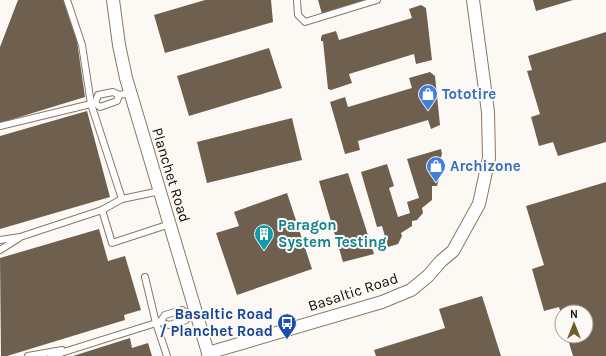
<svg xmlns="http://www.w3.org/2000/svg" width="606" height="356" viewBox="0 0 606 356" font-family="Karla,sans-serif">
	<rect width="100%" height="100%" fill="#fcf9f5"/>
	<g fill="#6f5f4f">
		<path d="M18,0H64L76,34L85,97L0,123V47Z"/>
		<path d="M205,0H271L273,22L165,53L154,15Z"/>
		<path d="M318,0H366L322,14Z"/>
		<path d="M533,0H573L536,11Z"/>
		<path d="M421,5L426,8L432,60L416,64L414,54L349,74L352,83L331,90L328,89L323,41H321V38L322,35L336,31L339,40L412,18L409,9Z"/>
		<path d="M606,32V142L558,156L553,142L539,146L531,117L540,114L527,71L532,70L528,56Z"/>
		<path d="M269,48L282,88L189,116L177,76Z"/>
		<path d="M430,72L435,76L440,125L431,129L428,120L358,141L360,150L345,154L330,102L345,97L348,107L412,88L409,78Z"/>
		<path d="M87,111L110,197L0,229V136Z"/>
		<path d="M292,118L302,160L207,183L197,142Z"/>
		<path d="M441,149L442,154L440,160L443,165L440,172L438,173L439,178L437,186H432V200L422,208L423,213L417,220L412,221V226L401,233L402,236L398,244L388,247L382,226L377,227L361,172L387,164L394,186L389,188L398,217L410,213L407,202L419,198L407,159Z"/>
		<path d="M348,173L374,254L343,262L319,181Z"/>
		<path d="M606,182V356H573L567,336H586V312H562V317L559,307L544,311L532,269L544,265L526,206Z"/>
		<path d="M287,193L312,269L237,295L216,233L239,226L234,212Z"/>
		<path d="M99,229L108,261L125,256L141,310L124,315L125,320L7,356H1L0,258Z"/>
		<path d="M482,296L501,356H376L374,350L445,328L439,309Z"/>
		<path d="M130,338L132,348L148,343L152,356H73Z"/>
	</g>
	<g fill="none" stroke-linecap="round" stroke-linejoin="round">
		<g stroke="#887867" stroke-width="8">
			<g id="lane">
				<path d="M67,0L82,45L91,104L122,199"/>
				<path d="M297,0L298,15L305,22L377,0"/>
				<path d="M95,103L98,95L113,92L119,95L130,93"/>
				<path d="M95,103L100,107L117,101L119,95"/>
				<path d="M0,126L95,103"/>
				<path d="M102,210L112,243L170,224"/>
				<path d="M0,240L20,237L102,210L122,199L160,191"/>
				<path d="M0,250L19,238"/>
				<path d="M145,277L156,323L167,356"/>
				<path d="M160,322L169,325L186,320L188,314"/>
				<path d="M28,356L62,350"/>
				<path d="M51,356L156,323L160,322L165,315L182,310L188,314L196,313"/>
			</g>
		</g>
		<g stroke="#887867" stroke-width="14">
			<g id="street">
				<path d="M113,0L119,45L126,78L209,356"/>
				<path d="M208,353L382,302L411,290L428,276L441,261L453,251L479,204L489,158L488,112L473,0"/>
			</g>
		</g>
		<use href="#lane" stroke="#fff" stroke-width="6"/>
		<use href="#street" stroke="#fff" stroke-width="12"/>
	</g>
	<defs>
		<g id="shop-pin" transform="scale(1)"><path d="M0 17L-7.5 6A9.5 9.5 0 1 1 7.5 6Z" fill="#3f7fe0" stroke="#fcf9f5"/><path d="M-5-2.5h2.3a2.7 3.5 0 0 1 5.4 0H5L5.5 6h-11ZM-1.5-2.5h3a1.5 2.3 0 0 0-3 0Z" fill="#fff"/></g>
		<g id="building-pin" transform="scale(1)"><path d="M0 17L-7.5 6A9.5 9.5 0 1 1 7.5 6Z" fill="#0f9aa8" stroke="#fcf9f5"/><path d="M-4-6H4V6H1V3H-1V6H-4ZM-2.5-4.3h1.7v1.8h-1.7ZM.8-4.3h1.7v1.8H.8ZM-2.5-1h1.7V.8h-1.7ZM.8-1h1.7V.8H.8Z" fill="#fff"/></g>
		<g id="bus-pin" transform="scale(1)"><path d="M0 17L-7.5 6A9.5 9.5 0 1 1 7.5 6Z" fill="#1a4fb4" stroke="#fcf9f5"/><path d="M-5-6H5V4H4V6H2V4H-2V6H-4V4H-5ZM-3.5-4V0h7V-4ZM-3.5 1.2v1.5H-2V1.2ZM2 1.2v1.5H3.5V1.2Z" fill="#fff"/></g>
	</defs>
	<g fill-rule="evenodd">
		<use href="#shop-pin" x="428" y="94"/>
		<use href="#shop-pin" x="436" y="166"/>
		<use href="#building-pin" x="264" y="234"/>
		<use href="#bus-pin" x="287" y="323"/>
	</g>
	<g text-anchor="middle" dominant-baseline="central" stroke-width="4" stroke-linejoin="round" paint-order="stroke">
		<g font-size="15" font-weight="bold" fill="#366cbe" stroke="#fcf9f5" text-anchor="start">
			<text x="442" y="94">Tototire</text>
			<text x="450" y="166">Archizone</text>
		</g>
		<g font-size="15" fill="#120b06" stroke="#fcf9f5">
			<text transform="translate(171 175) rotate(73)">Planchet Road</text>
			<text transform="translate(353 292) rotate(-18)">Basaltic Road</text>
		</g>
		<g font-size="15" font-weight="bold" fill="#0d838f" stroke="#fcf9f5" text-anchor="start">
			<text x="278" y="225">Paragon<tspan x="278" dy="17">System Testing</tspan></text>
		</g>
		<g font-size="15" font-weight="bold" fill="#164399" stroke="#fcf9f5" text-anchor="end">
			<text x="273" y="314">Basaltic Road<tspan x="273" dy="17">/ Planchet Road</tspan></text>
		</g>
	</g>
	<g transform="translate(574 324)"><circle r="19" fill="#fcf9f5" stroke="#9e9a95"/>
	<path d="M0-3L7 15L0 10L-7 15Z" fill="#705b2a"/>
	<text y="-6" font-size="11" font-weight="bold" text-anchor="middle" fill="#120b06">N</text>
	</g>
</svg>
